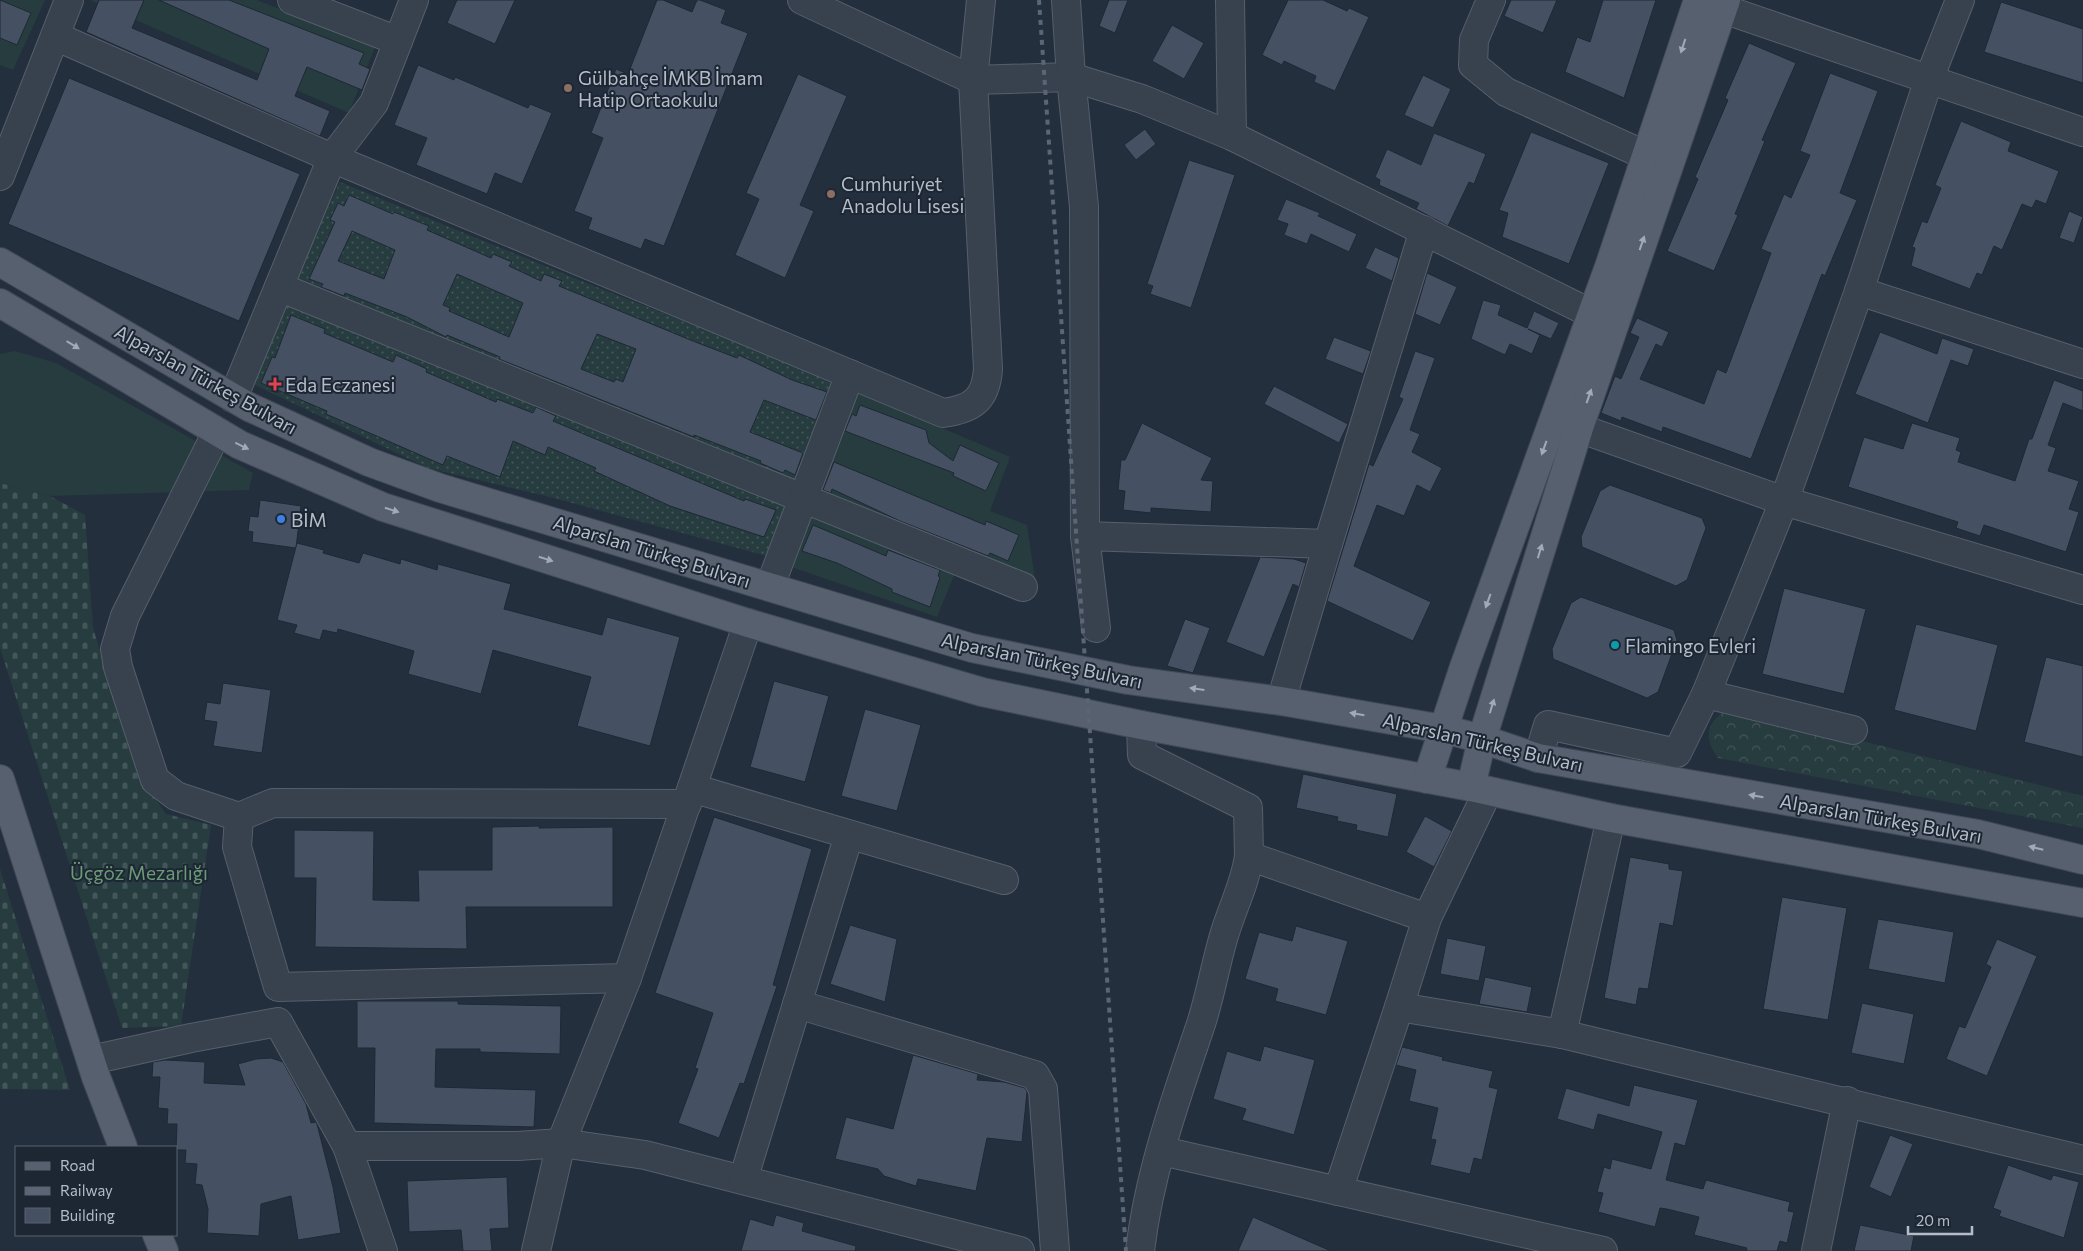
<svg xmlns="http://www.w3.org/2000/svg" width="2083" height="1251" viewBox="0 0 2083 1251" font-family="Commissioner,sans-serif">
	<defs>
		<pattern id="forest-crowns" width="20" height="18" patternUnits="userSpaceOnUse" patternTransform="scale(1.25)"><rect width="20" height="18" fill="#263c3f"/><path d="M2 6a3 3 0 1 1 6 0M12 15a3 3 0 1 1 6 0" fill="none" stroke="#435659"/></pattern>
		<pattern id="cemetery-stones" width="16" height="16" patternUnits="userSpaceOnUse" patternTransform="scale(1.25)"><rect width="16" height="16" fill="#263c3f"/><path d="M2 7V4a2 2 0 0 1 4 0v3zM10 15v-3a2 2 0 0 1 4 0v3z" fill="#435659"/></pattern>
		<pattern id="garden-dots" width="8" height="8" patternUnits="userSpaceOnUse" patternTransform="scale(1.25)"><rect width="8" height="8" fill="#263c3f"/><path d="M2 2h.1M6 6h.1" fill="none" stroke="#435659" stroke-width="1.8" stroke-linecap="round"/></pattern>
	</defs>
	<rect width="100%" height="100%" fill="#242f3e"/>
	<g fill="#263c3f">
		<path d="M0,0H45L13,70L0,65Z"/>
		<path d="M90,0H257L375,47L349,113Z"/>
		<path d="M15,351L56,363L253,473L249,490L50,496L0,483V354Z"/>
		<path d="M849,388L1010,457L990,511L1027,525L1035,579L808,496Z"/>
		<path d="M807,515L955,573L937,617L788,566Z"/>
	</g>
	<path fill="url(#forest-crowns)" d="M1730,708L2083,796V828L1718,758C1702,736 1707,721 1730,708Z"/>
	<g fill="url(#cemetery-stones)">
		<path d="M0,483L50,496L85,515L93,628L139,775L166,814L211,825L181,1026L122,1028L0,648Z"/>
		<path d="M0,869L70,1090L0,1089Z"/>
	</g>
	<g fill="url(#garden-dots)">
		<path d="M340,182L589,284L836,381L799,487L599,406L295,278Z"/>
		<path d="M286,303L786,505L770,557L554,498L428,468L249,382Z"/>
	</g>
	<g fill="#455162" stroke="#1f2835" fill-rule="evenodd">
		<path d="M0,0L31,13L17,45L0,38Z"/>
		<path d="M99,0H144L132,28L257,80L269,49L159,0H229L364,53L359,64L370,69L362,90L307,67L295,96L330,111L320,136L86,32Z"/>
		<path d="M457,0H515L495,44L447,23Z"/>
		<path d="M657,0H663L692,12L697,0H700L726,10L721,23L748,33L664,246L645,239L641,249L588,229L592,218L574,211L603,138L591,133L616,69L628,74Z"/>
		<path d="M1109,0H1128L1115,33L1099,26Z"/>
		<path d="M1288,0H1323L1347,11L1349,8L1369,17L1335,91L1314,82L1316,76L1284,61L1282,65L1262,55Z"/>
		<path d="M1511,0H1557L1543,33L1504,16Z"/>
		<path d="M1603,0H1656L1624,98L1565,72L1577,37L1590,42Z"/>
		<path d="M2001,2L2083,29V83L1984,52Z"/>
		<path d="M1172,25L1204,43L1184,79L1152,61Z"/>
		<path d="M1749,43L1796,63L1762,140L1765,141L1735,214L1738,215L1714,271L1667,251L1698,179L1695,177L1728,100L1725,98Z"/>
		<path d="M418,65L454,80L455,77L528,108L530,104L552,113L522,184L495,173L487,194L416,165L427,138L394,125Z"/>
		<path d="M1830,73L1878,91L1840,193L1857,200L1825,276L1822,274L1751,459L1663,427L1662,432L1622,417L1621,421L1601,413L1615,376L1621,379L1639,337L1630,333L1637,318L1669,332L1662,347L1656,344L1640,379L1704,404L1717,369L1726,373L1771,253L1761,249L1784,194L1791,198L1810,155L1800,151Z"/>
		<path d="M798,74L847,96L800,205L814,211L785,278L735,255L759,199L746,193Z"/>
		<path d="M1423,75L1451,89L1433,128L1404,115Z"/>
		<path d="M69,78L300,174L239,321L8,224Z"/>
		<path d="M1961,121L2011,142L2008,151L2059,171L2046,204L2036,200L2032,208L2022,204L2002,250L1994,246L1982,275L1977,273L1970,289L1911,266L1915,248L1912,247L1922,221L1927,223L1941,188L1935,185Z"/>
		<path d="M1145,129L1156,144L1136,160L1124,145Z"/>
		<path d="M1531,132L1609,163L1569,264L1502,237L1508,213L1499,210Z"/>
		<path d="M1434,133L1486,154L1474,184L1469,182L1448,226L1416,209L1419,203L1379,185L1380,180L1375,177L1387,149L1421,165Z"/>
		<path d="M1189,160L1235,175L1191,308L1150,294L1153,286L1147,284Z"/>
		<path d="M349,195L393,214L394,212L429,226L427,230L491,258L493,254L512,262L509,266L541,281L544,274L562,281L559,286L693,341L737,358L739,355L792,380L827,392L816,420L764,400L750,432L803,453L795,475L785,470L783,473L760,463L761,461L694,435V437L499,359L500,357L447,335L446,337L407,317L345,293L344,296L321,287L323,284L309,279L335,222L330,220L338,203L344,206ZM352,231L395,250L384,279L338,261ZM457,274L523,303L509,337L449,311L450,308L443,305ZM597,334L636,349L623,382L616,379L614,382L581,369Z"/>
		<path d="M1286,199L1320,213L1318,216L1357,234L1349,252L1311,234L1307,244L1284,235L1288,224L1277,220Z"/>
		<path d="M2069,211L2083,217L2074,243L2059,238Z"/>
		<path d="M1375,247L1399,258L1392,281L1365,268Z"/>
		<path d="M1427,273L1457,287L1440,325L1415,314Z"/>
		<path d="M1483,300L1501,305L1498,315L1527,328L1534,311L1559,323L1551,339L1528,329L1540,335L1532,354L1510,344L1505,355L1471,339Z"/>
		<path d="M291,315L325,329L324,333L393,362L396,355L427,369L426,372L496,402L497,399L533,413L536,407L556,416L553,421L591,437L744,501L745,499L776,510L764,537L670,506L594,471L596,468L548,447L545,455L513,441L500,477L447,456L443,465L326,414L327,411L261,383L272,357L275,358Z"/>
		<path d="M1880,332L1937,354L1942,338L1974,349L1968,366L1951,360L1928,423L1855,394Z"/>
		<path d="M1334,337L1371,351L1363,374L1325,359Z"/>
		<path d="M1415,351L1435,358L1410,430L1420,434L1412,452L1442,468L1430,492L1417,485L1404,516L1377,505L1354,566L1431,602L1413,641L1327,601L1369,464L1373,466L1403,399L1399,397Z"/>
		<path d="M2054,380L2083,391V411L2063,403L2048,445L2056,448L2048,471L2079,481L2069,509L2079,512L2066,552L1984,525L1980,536L1956,528L1958,522L1848,487L1864,437L1903,449L1912,423L1960,438L1956,450L1961,452L1958,462L2015,481L2029,439H2032Z"/>
		<path d="M1274,386L1348,424L1339,443L1264,404Z"/>
		<path d="M860,405L926,430L929,443L953,461L960,445L999,463L986,491L953,476L954,473L845,431L852,414L856,416Z"/>
		<path d="M1142,423L1212,458L1201,480L1213,481L1211,512L1151,508V513L1123,510L1125,491L1118,490L1121,460H1125Z"/>
		<path d="M834,462L985,525L986,521L1019,535L1008,561L990,553L988,556L900,521L832,489L831,493L823,490Z"/>
		<path d="M1610,485L1702,518L1706,528L1687,580L1676,586L1582,547L1581,537L1600,491Z"/>
		<path d="M260,500L301,506L296,548L252,542L253,532L248,531L250,516L258,517Z"/>
		<path d="M813,525L886,556L888,550L940,570L938,576L940,577L930,607L892,592V589L837,563L802,551Z"/>
		<path d="M297,543L324,550L323,553L359,563L363,553L400,564L401,559L437,570L438,564L511,584L504,609L602,635L607,617L680,637L650,746L577,726L591,677L493,650L481,694L408,674L414,651L338,629L337,633L323,630L320,640L294,633L297,625L277,620Z"/>
		<path d="M1260,557L1294,559L1306,563L1299,587L1293,584L1264,657L1226,642Z"/>
		<path d="M1784,588L1866,609L1844,694L1762,674Z"/>
		<path d="M1581,597L1674,630L1677,640L1658,692L1647,698L1553,659L1552,649L1571,603Z"/>
		<path d="M1185,619L1210,628L1193,673L1167,666Z"/>
		<path d="M1916,624L1998,645L1976,731L1894,710Z"/>
		<path d="M2046,657L2083,666V757L2024,742Z"/>
		<path d="M774,681L829,696L805,782L750,767Z"/>
		<path d="M223,683L271,690L262,753L213,746L217,722L204,720L207,702L220,704Z"/>
		<path d="M865,709L921,725L897,811L841,796Z"/>
		<path d="M1303,774L1397,794L1388,837L1356,830L1357,825L1337,821L1338,817L1296,808Z"/>
		<path d="M1425,816L1452,831L1434,867L1406,852Z"/>
		<path d="M714,817L812,849L773,985L777,986L744,1084L740,1083L719,1138L678,1123L698,1069L695,1068L713,1013L655,993Z"/>
		<path d="M539,826V828L613,827V907H466L467,949L315,947L316,878H294V830L374,831L373,900L419,901L418,870H492V827Z"/>
		<path d="M1630,857L1669,864V869L1683,871L1673,926L1660,923L1648,989L1639,988L1636,1005L1604,998Z"/>
		<path d="M1782,897L1847,908L1828,1020L1763,1009Z"/>
		<path d="M1878,919L1954,932L1945,983L1868,969Z"/>
		<path d="M850,925L897,939L885,1002L830,984Z"/>
		<path d="M1296,926L1348,941L1326,1015L1275,1001L1278,989L1245,979L1259,932L1292,941Z"/>
		<path d="M1447,938L1486,946L1479,981L1440,974Z"/>
		<path d="M1997,939L2037,956L1987,1076L1946,1059L1959,1026L1965,1028L1991,967L1986,964Z"/>
		<path d="M1485,977L1532,987L1527,1012L1479,1004Z"/>
		<path d="M357,1001H458V1004L561,1006L560,1054L480,1052V1049H436L435,1087L536,1090L534,1127L374,1123L375,1048H357Z"/>
		<path d="M1862,1003L1914,1014L1904,1064L1851,1053Z"/>
		<path d="M1264,1046L1315,1060L1294,1135L1242,1120L1246,1109L1213,1099L1227,1051L1260,1061Z"/>
		<path d="M1402,1047L1443,1057L1442,1060L1493,1071L1489,1087L1498,1089L1482,1160L1474,1158L1470,1174L1430,1165L1436,1140L1431,1139L1438,1108L1409,1101L1416,1070L1396,1065Z"/>
		<path d="M913,1055L978,1074L977,1080L1004,1082L1025,1088L1027,1092L1022,1142L987,1138L976,1191L918,1179L916,1186L884,1176L878,1169L835,1159L846,1117L893,1129Z"/>
		<path d="M271,1058L283,1062L306,1104L311,1123L316,1122L317,1124L333,1187L341,1233L298,1240L291,1196L261,1204L259,1236L207,1233L208,1209L202,1185L195,1184L197,1164L185,1163L186,1150H176L177,1124H167L168,1109L158,1108L160,1077H152L153,1062L165,1060L205,1062L204,1083L245,1085L238,1064L256,1059Z"/>
		<path d="M1634,1085L1698,1100L1685,1146L1675,1143L1666,1180L1703,1189L1706,1180L1790,1202L1788,1211L1794,1212L1787,1243L1780,1241L1777,1251H1746L1747,1248L1694,1235L1699,1217L1667,1209L1660,1208L1655,1227L1598,1212L1603,1193L1597,1192L1604,1167L1610,1169L1612,1159L1651,1169L1662,1132L1598,1114L1594,1130L1557,1119L1566,1088L1629,1106Z"/>
		<path d="M1890,1135L1913,1144L1891,1197L1869,1187Z"/>
		<path d="M2008,1165L2051,1180L2053,1175L2079,1182L2064,1238L1999,1216L2001,1211L1993,1208Z"/>
		<path d="M507,1177L509,1228L490,1229L492,1251H463L461,1230L409,1232L407,1181Z"/>
		<path d="M776,1215L804,1223L802,1231L856,1246L855,1251H741L750,1219L773,1226Z"/>
		<path d="M1253,1217L1331,1251H1238Z"/>
		<path d="M1860,1225L1914,1236L1911,1251H1854Z"/>
	</g>
	<g fill="none" stroke-linecap="round" stroke-linejoin="round">
		<g stroke="#565f6c" stroke-width="30">
			<g id="minor">
				<path d="M292,0L398,41"/>
				<path d="M802,0L973,80L1071,77L1142,99L1232,136L1592,314"/>
				<path d="M1066,0L1071,77L1084,207L1085,536"/>
				<path d="M1230,0L1232,136"/>
				<path d="M1491,0L1474,40L1473,65L1506,92L1647,156"/>
				<path d="M1960,0L1929,79L1859,291L2083,364"/>
				<path d="M1700,1L2083,132"/>
				<path d="M55,36L332,158L943,413C972,409 986,400 988,369L973,80L981,0"/>
				<path d="M0,176L69,0"/>
				<path d="M279,287L1023,587"/>
				<path d="M233,398L332,158L374,103L414,0"/>
				<path d="M1579,428L1784,501L2083,590"/>
				<path d="M217,432L125,616L115,649L118,667L155,780L176,796L239,817"/>
				<path d="M770,586L850,374"/>
				<path d="M1096,628L1085,536L1328,544L1424,230"/>
				<path d="M1706,694L1784,501L1859,291"/>
				<path d="M1281,701L1328,544"/>
				<path d="M1141,725L1142,755L1248,808L1249,856L1427,918L1399,1007L1562,1034L2083,1160"/>
				<path d="M1538,758L1548,725L1677,753L1706,694L1853,730"/>
				<path d="M692,788L1004,880"/>
				<path d="M1427,918L1488,791"/>
				<path d="M627,978L278,987L237,847L239,817L273,803L687,804"/>
				<path d="M797,1004L1035,1075L1043,1089L1055,1251"/>
				<path d="M1562,1034L1611,818"/>
				<path d="M91,1060L191,1038L278,1022L347,1146H518L561,1143L645,1155L1020,1251"/>
				<path d="M347,1146L383,1251"/>
				<path d="M1162,1151L1603,1251"/>
				<path d="M743,1180L849,835"/>
				<path d="M1338,1191L1399,1007"/>
				<path d="M536,1251L561,1143L627,978L748,623"/>
				<path d="M1140,1251C1149,1173 1176,1098 1201,1024C1210,996 1215,967 1223,939C1231,910 1245,885 1249,856"/>
				<path d="M1816,1251L1847,1101"/>
			</g>
		</g>
		<g stroke="#414a57" stroke-width="30">
			<g id="major">
				<path d="M0,262L249,407L369,462L440,488L972,648L1128,680L1281,701L1443,729L1482,739L1538,758L1978,834L2083,860"/>
				<path d="M0,303L240,445L383,507L748,623L982,692L1141,725L1471,787L1611,818L2083,903"/>
				<path d="M0,779L96,1077L123,1147"/>
				<path d="M1427,779L1464,667L1610,264L1698,0"/>
				<path d="M1471,787L1482,739L1579,428L1726,0"/>
				<path d="M157,1235L164,1251"/>
			</g>
		</g>
		<use href="#minor" stroke="#38414e" stroke-width="28"/>
		<use href="#major" stroke="#56606e" stroke-width="28"/>
		<path stroke="#5a6575" stroke-width="4" stroke-dasharray="5 5" stroke-linecap="butt" d="M1039,0L1126,1251"/>
	</g>
	<defs><path id="oneway-solid" d="M-6-.8H1V-3.2L6.5 0L1 3.2V.8H-6Z" transform="scale(1.25)"/></defs>
	<g fill="#a1aab7">
		<use href="#oneway-solid" transform="translate(1683 46) rotate(108)"/>
		<use href="#oneway-solid" transform="translate(1642 243) rotate(-71)"/>
		<use href="#oneway-solid" transform="translate(73 345) rotate(31)"/>
		<use href="#oneway-solid" transform="translate(1589 396) rotate(-71)"/>
		<use href="#oneway-solid" transform="translate(242 446) rotate(26)"/>
		<use href="#oneway-solid" transform="translate(1544 448) rotate(110)"/>
		<use href="#oneway-solid" transform="translate(392 510) rotate(18)"/>
		<use href="#oneway-solid" transform="translate(1540 551) rotate(-73)"/>
		<use href="#oneway-solid" transform="translate(546 559) rotate(18)"/>
		<use href="#oneway-solid" transform="translate(1488 601) rotate(110)"/>
		<use href="#oneway-solid" transform="translate(1197 689) rotate(-172)"/>
		<use href="#oneway-solid" transform="translate(1492 706) rotate(-73)"/>
		<use href="#oneway-solid" transform="translate(1357 714) rotate(-170)"/>
		<use href="#oneway-solid" transform="translate(1756 796) rotate(-170)"/>
		<use href="#oneway-solid" transform="translate(2036 848) rotate(-166)"/>
	</g>
	<g fill="#8d6e63" stroke="#1d2633" stroke-width="2">
		<circle cx="568" cy="88" r="5"/>
		<circle cx="831" cy="194" r="5"/>
	</g>
	<path fill="#e0444e" stroke="#1d2633" stroke-width="2" d="M272.5 376.5h5v5h5v5h-5v5h-5v-5h-5v-5h5z"/>
	<circle fill="#3f7fe0" stroke="#1d2633" stroke-width="2" cx="281" cy="519" r="5"/>
	<circle fill="#0f9aa8" stroke="#1d2633" stroke-width="2" cx="1615" cy="645" r="5"/>
	<g text-anchor="middle" dominant-baseline="central" stroke-width="4" stroke-linejoin="round" paint-order="stroke">
		<g font-size="19" fill="#b4bcc9" stroke="#1d2633" text-anchor="start">
			<text x="578" y="77">Gülbahçe İMKB İmam<tspan x="578" dy="22">Hatip Ortaokulu</tspan></text>
			<text x="841" y="183">Cumhuriyet<tspan x="841" dy="22">Anadolu Lisesi</tspan></text>
			<text x="285" y="384">Eda Eczanesi</text>
			<text x="291" y="519">BİM</text>
			<text x="1625" y="645">Flamingo Evleri</text>
		</g>
		<g font-size="19" fill="#b4bcc9" stroke="#1d2633">
			<text transform="translate(206 379) rotate(29)">Alparslan Türkeş Bulvarı</text>
			<text transform="translate(652 551) rotate(17)">Alparslan Türkeş Bulvarı</text>
			<text transform="translate(1042 660) rotate(12)">Alparslan Türkeş Bulvarı</text>
			<text transform="translate(1483 742) rotate(13)">Alparslan Türkeş Bulvarı</text>
			<text transform="translate(1881 818) rotate(10)">Alparslan Türkeş Bulvarı</text>
		</g>
		<g font-size="19" fill="#6b9a76" stroke="#1d2633">
			<text x="139" y="872">Üçgöz Mezarlığı</text>
		</g>
	</g>
	<rect x="15" y="1146" width="162" height="90" fill="#1d2633" stroke="#59626f"/>
	<rect x="25" y="1162" width="25" height="8" fill="#56606e" stroke="#59626f"/>
	<text x="60" y="1171" font-size="15" fill="#b4bcc9">Road</text>
	<rect x="25" y="1187" width="25" height="8" fill="#5a6575" stroke="#59626f"/>
	<text x="60" y="1196" font-size="15" fill="#b4bcc9">Railway</text>
	<rect x="25" y="1208" width="25" height="15" fill="#455162" stroke="#59626f"/>
	<text x="60" y="1221" font-size="15" fill="#b4bcc9">Building</text>
	<path d="M1908 1226v8h64v-8" fill="none" stroke="#b4bcc9" stroke-width="2.5"/>
	<text x="1916" y="1226" font-size="15" fill="#b4bcc9" stroke="#1d2633" stroke-width="4" paint-order="stroke">20 m</text>
</svg>
